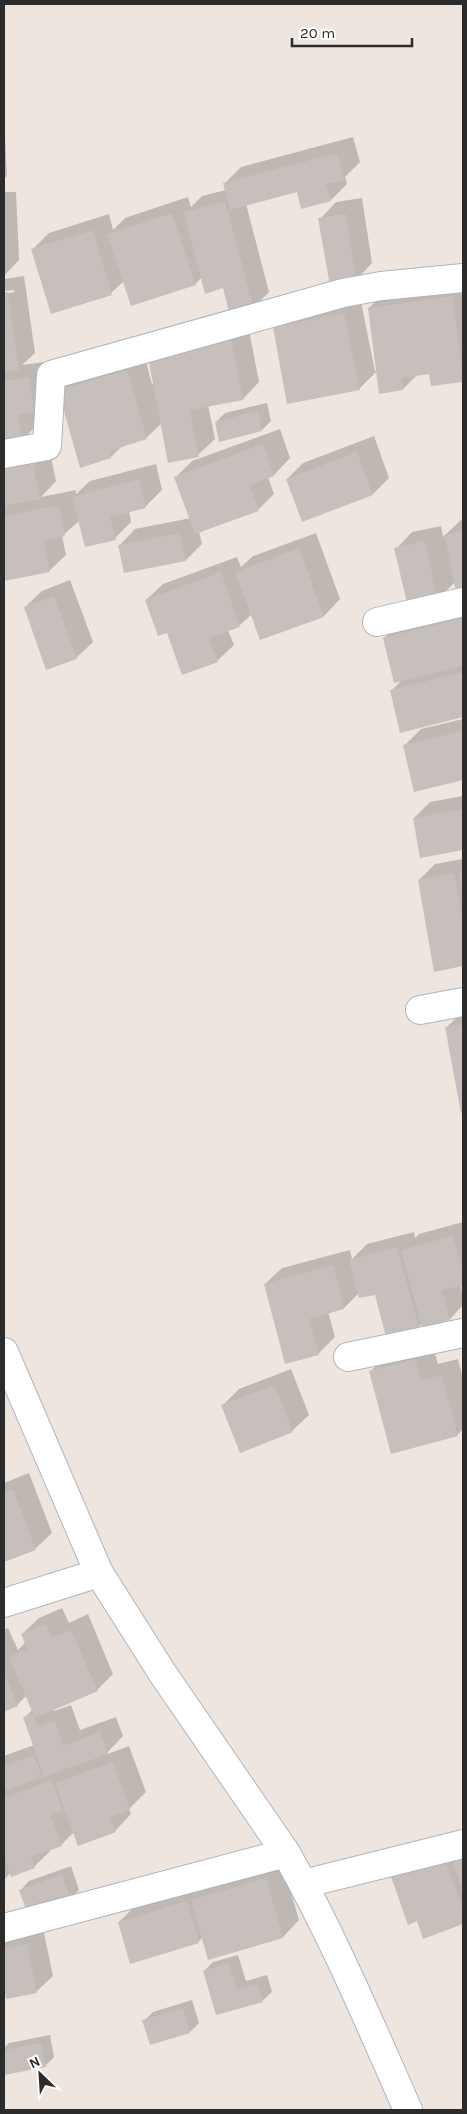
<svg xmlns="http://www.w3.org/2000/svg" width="467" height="2114" viewBox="0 0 467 2114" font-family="Karla,sans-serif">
	<rect width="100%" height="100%" fill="#eee5df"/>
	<g fill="#0003">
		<path d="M4,114L7,176L4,179Z"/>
		<path d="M353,137L360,162L345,177L347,184L331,200L297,191L246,204L269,292L253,308L224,287L202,277L195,284L124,281L111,293L33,249L49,233L109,214L113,230L125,218L188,197L191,207L202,196L226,190L224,184L241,167Z"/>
		<path d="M4,192H16L19,260L4,276Z"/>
		<path d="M362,198L372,263L356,280L320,219L336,202Z"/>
		<path d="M24,276L35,353L22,365L45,362L50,394L38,424L22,440L4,443V294L15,292L14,290L4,291V279Z"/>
		<path d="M463,281V381L432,385L430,373L417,375L403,389L377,371L359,389L274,327L291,311L360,297L375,371H377L369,308L385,292Z"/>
		<path d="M248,325L259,382L243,399L208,405L215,439L198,455L162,423L146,438L123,445L111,457L59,390L76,374L144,354L152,384H154L149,357Z"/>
		<path d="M267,403L271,421L262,430L216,422L225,413Z"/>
		<path d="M280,429L290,458L274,475L268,477L274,494L258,510L199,531L202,544L186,560L119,546L135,529L191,518L176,477L192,461Z"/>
		<path d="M374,436L389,478L373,494L287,479L303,463Z"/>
		<path d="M48,443L56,481L41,497L76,490V494L90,481L156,464L162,490L146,506L129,511L131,522L115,538L79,521L62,536L66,555L49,571L4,580V451Z"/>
		<path d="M462,519H463V598L455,582L438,599L396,549L412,532L441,526L443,537Z"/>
		<path d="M316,533L340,599L324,616L261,639L252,614L240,625L228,630L234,645L217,661L168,631L146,600L163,584L237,557L241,567L253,556Z"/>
		<path d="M70,580L93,642L76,658L25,607L42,591Z"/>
		<path d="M463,606V716L401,731L392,690L402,680L384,638L401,622Z"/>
		<path d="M463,719V779L415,791L404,746L421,729Z"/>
		<path d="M463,796V848L421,856L414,818L430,802Z"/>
		<path d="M463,859V965L435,970L419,880L435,864Z"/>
		<path d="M463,1011V1111L462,1112L447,1027Z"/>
		<path d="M463,1222V1283L461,1284L463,1305L450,1319L422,1323L419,1327L376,1293H359L344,1308L328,1312L335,1337L318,1354L265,1284L282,1268L350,1250L352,1259L367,1244L414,1232L415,1238L419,1234Z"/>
		<path d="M432,1343L438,1364L458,1359L463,1379V1429L457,1435L370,1372L386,1355Z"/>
		<path d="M291,1369L309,1415L292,1431L223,1405L239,1389Z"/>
		<path d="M29,1473L52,1533L35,1549L4,1561V1483Z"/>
		<path d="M62,1608L69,1623L88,1614L113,1674L97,1690L53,1709L54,1711L71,1705L80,1730L116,1717L123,1736L105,1755L129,1746L146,1792L129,1809L131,1814L115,1831L74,1832L61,1845L50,1849V1851L34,1867L11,1872L4,1880V1756L34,1745L24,1718L33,1709L27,1695L17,1705L4,1711V1630L8,1628L18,1650L26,1642L22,1634L39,1618Z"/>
		<path d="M463,1843V1923L424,1937L417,1920L390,1871Z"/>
		<path d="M282,1862L299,1920L283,1937H203L198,1942L119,1922L135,1906Z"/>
		<path d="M71,1866L79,1890L70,1899L20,1891L29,1881Z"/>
		<path d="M43,1928L53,1976L36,1992L7,1998L4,1983V1936Z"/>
		<path d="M238,1955L246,1981L267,1975L272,1992L262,2001L217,2014L204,1971L213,1962Z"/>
		<path d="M192,2000L199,2023L190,2032L144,2021L153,2012Z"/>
		<path d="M50,2035L54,2057L45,2066L4,2074V2048L9,2043Z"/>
	</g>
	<g fill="#c6bfbb">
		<path d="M337,153L344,180L326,184L331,201L301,209L297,192L230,210L223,183Z"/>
		<path d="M225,201L254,309L230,316L223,288L205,294L184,212Z"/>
		<path d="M172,213L196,285L131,306L107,234Z"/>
		<path d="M346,214L356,281L330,286L318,218Z"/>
		<path d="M93,230L112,295L51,314L31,249Z"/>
		<path d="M8,292L19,370L4,372V293Z"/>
		<path d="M453,296L463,382L431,386L429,374L402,378L403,390L379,394L368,308Z"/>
		<path d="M344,313L360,390L287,404L273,327Z"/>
		<path d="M232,340L243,400L190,410L199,457L168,463L148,357Z"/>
		<path d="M127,370L147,439L109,451L111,458L80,468L58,390Z"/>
		<path d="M29,377L34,412L18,415L22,442L4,445V381Z"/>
		<path d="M258,411L262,431L219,442L215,422Z"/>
		<path d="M263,444L274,476L249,485L259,511L195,534L174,477Z"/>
		<path d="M357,452L373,495L302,522L286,479Z"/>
		<path d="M32,458L40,499L4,506V464Z"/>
		<path d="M139,479L146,508L110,517L116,540L85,547L72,497Z"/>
		<path d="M59,505L65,536L44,541L50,572L4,581V516Z"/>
		<path d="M463,531V599L458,600L444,535Z"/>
		<path d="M180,533L186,561L124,573L118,545Z"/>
		<path d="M425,541L438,601L408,607L394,548Z"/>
		<path d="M299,548L324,617L260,640L235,572Z"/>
		<path d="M221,572L240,627L209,638L218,662L182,675L167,633L158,636L145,600Z"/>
		<path d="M54,596L77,659L46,670L24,607Z"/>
		<path d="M463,618V666L394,683L383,638Z"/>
		<path d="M463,672V717L400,733L390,690Z"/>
		<path d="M462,731L463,780L414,792L403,745Z"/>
		<path d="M463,809V850L420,858L413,818Z"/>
		<path d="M463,870V888H462L459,871Z"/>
		<path d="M454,873L463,922V966L434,972L418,880Z"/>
		<path d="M463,1024V1113H461L445,1027Z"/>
		<path d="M453,1236L463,1273V1285L442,1290L450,1320L422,1327L401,1250Z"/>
		<path d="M397,1247L419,1328L386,1337L375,1295L359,1298L349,1260Z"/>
		<path d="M333,1265L344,1309L309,1319L319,1355L285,1364L264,1284Z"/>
		<path d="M416,1359L421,1380L442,1375L458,1436L391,1454L369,1371Z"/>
		<path d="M275,1385L293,1432L240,1453L221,1405Z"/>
		<path d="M13,1489L36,1550L4,1562V1492Z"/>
		<path d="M46,1624L52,1638L71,1630L98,1691L35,1718L9,1657L27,1649L21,1634Z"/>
		<path d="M4,1672L18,1706L4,1712Z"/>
		<path d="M33,1714L37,1727L55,1721L63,1746L100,1732L108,1754L44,1777L23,1717Z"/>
		<path d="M34,1755L42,1777L4,1791V1766Z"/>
		<path d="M113,1762L130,1810L110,1817L116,1832L78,1846L55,1783Z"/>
		<path d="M52,1780L63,1811L51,1816L62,1846L31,1857L35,1868L11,1877L4,1855V1798Z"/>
		<path d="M463,1850V1892L450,1855Z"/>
		<path d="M442,1851L463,1910V1924L423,1939L417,1921L408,1925L389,1871Z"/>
		<path d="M62,1874L71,1900L28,1915L19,1890Z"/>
		<path d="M266,1878L283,1938L208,1960L191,1900Z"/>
		<path d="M187,1901L199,1943L130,1964L118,1922Z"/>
		<path d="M27,1944L37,1993L6,1999L4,1988V1949Z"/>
		<path d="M229,1963L237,1990L258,1984L263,2002L216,2015L203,1971Z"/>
		<path d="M183,2008L190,2033L150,2045L142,2020Z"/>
		<path d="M41,2043L46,2067L4,2075V2050Z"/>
	</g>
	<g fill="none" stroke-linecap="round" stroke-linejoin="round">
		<g stroke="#afb4bc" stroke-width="30">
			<g id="minor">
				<path d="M4,454L47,446L51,375L343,293L381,286L463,278"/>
				<path d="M377,622L463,602"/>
				<path d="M420,1010L463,1002"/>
				<path d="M4,1352L99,1573L163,1674L286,1853C333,1936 370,2024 408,2110"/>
				<path d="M348,1357L463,1333"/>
				<path d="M4,1603L99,1573"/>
				<path d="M303,1884L463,1844"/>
				<path d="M4,1928L286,1853"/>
			</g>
		</g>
		<use href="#minor" stroke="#fff" stroke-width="28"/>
	</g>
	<rect width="467" height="2114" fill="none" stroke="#2c2c2c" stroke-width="10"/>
	<g transform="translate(40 2074) rotate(335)" stroke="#ffffff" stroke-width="4" paint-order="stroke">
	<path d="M0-4L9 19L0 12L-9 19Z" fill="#2c2c2c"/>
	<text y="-8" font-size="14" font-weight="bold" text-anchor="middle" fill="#2c2c2c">N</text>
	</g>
	<path d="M292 38v8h120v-8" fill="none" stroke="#2c2c2c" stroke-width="2.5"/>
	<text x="300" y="38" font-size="15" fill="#2c2c2c" stroke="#ffffff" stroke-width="4" paint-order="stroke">20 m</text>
</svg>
